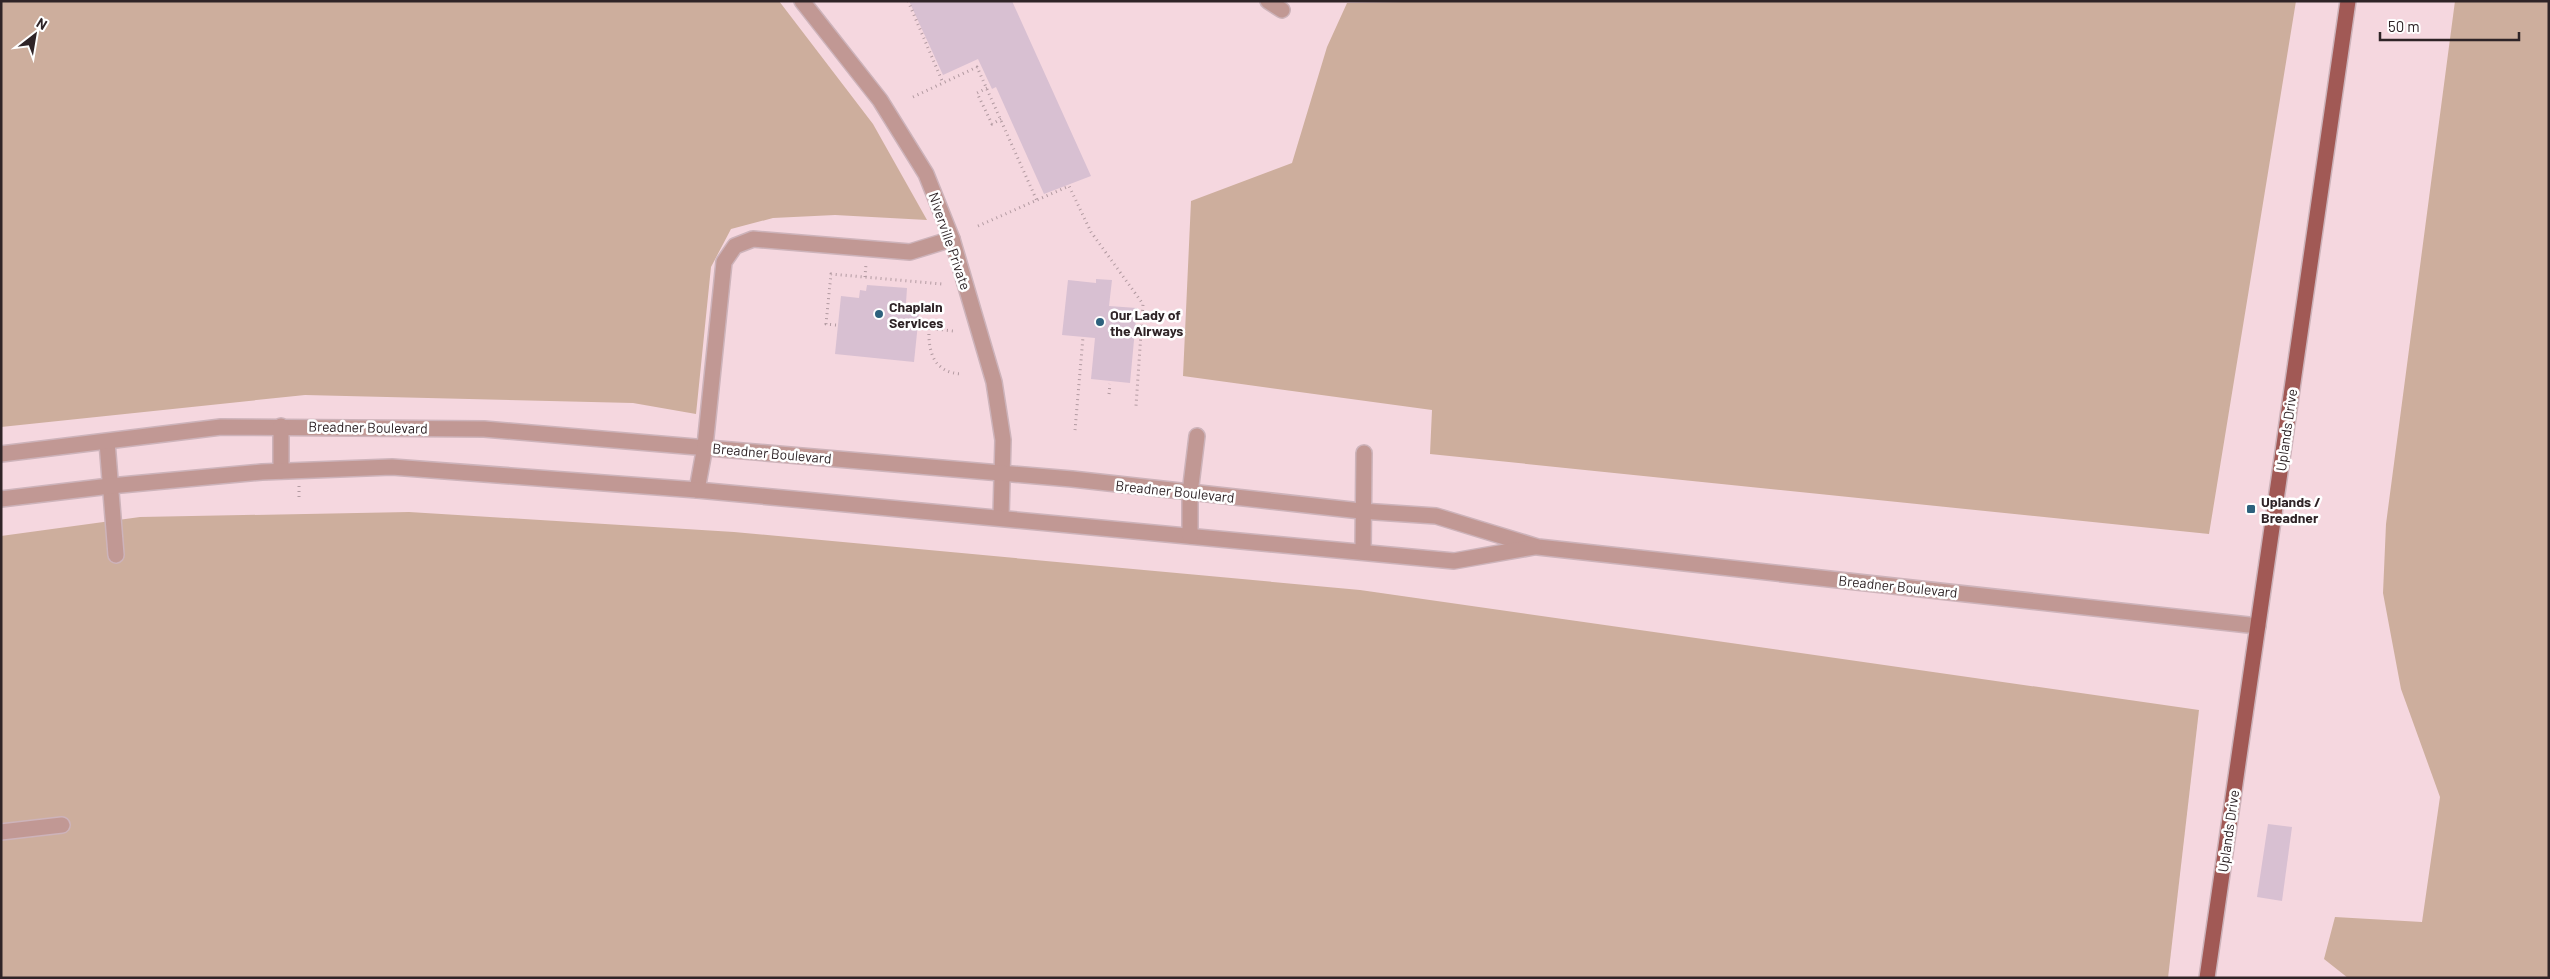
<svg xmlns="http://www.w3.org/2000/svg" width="2550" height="979" viewBox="0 0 2550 979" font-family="Barlow,sans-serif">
	<rect width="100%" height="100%" fill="#f5d7df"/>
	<g fill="#cdae9d">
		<path d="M1,1H779L873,124L927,220L835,215L773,218L731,229L711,267L696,414L633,403L305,395L1,427Z"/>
		<path d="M1460,1H2296L2209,534L1430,454L1432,410L1183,376L1191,201L1292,163L1327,47L1347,3Z"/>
		<path d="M2455,1H2549V978H2348L2324,959L2335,917L2422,922L2440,797L2401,689L2383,593L2386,524Z"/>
		<path d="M409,512L734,532L1360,590L2199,710L2168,978H1V536L140,517Z"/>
	</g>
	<g fill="#d8c0d2">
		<path d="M909,1H1012L1091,176L1044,194L996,87L992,89L978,59L943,75Z"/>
		<path d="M1096,279L1112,280L1109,306L1137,308L1130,383L1091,379L1095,338L1062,335L1068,280L1096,283Z"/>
		<path d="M867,285L907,288L906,303L920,304L914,362L835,354L841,296L859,298L860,290L866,291Z"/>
		<path d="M2268,824L2292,827L2282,901L2257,897Z"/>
	</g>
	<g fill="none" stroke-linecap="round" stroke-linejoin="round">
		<g stroke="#cdb3ba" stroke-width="18">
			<g id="minor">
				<path d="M802,1L880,100L926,174L952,239L994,382L1003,440L1001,517"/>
				<path d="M1268,1L1282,10"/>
				<path d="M107,442L116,555"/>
				<path d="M1,454L221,427L484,429L1072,479L1361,511L1436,516L1538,547L2258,626"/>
				<path d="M281,471V426"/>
				<path d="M697,490L705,446L724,262L735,246L753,239L910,252L952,239"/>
				<path d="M1,499L110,486L262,472L392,467L697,490L1454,561L1534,547"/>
				<path d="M1190,536V493L1197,436"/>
				<path d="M1363,552L1364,453"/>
				<path d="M1,832L62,825"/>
			</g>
		</g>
		<g stroke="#cdb3ba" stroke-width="18">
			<path id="major" d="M2207,978L2348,1"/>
		</g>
		<g stroke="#b29aa1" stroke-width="3" stroke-dasharray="1 4" stroke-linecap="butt">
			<path d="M908,1L943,83"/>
			<path d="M987,88L977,93L992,124L1001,119"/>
			<path d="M913,97L977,67L1037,201"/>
			<path d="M978,226L1069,186L1091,232L1143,304L1136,406"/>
			<path d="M865,277L866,264"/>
			<path d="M836,325L826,324L831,274L942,284"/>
			<path d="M927,328L953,331"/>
			<path d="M929,329C928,352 934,373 962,374"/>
			<path d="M1109,394L1110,384"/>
			<path d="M1075,430L1083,337"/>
			<path d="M299,497V485"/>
		</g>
		<use href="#minor" stroke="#c19894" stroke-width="15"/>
		<use href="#major" stroke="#a15955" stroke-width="15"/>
	</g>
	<g fill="#2d617d" stroke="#fff" stroke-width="2">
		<circle cx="879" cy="314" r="5"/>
		<circle cx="1100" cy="322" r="5"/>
		<rect x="2246" y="504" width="10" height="10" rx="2.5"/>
	</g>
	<g text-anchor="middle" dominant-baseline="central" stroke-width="5" stroke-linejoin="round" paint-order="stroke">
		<g font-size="14" fill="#2f2427" stroke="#fff">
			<text transform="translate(950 241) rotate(71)">Niverville Private</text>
			<text transform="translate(368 427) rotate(1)">Breadner Boulevard</text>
			<text transform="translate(2286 430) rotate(-82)">Uplands Drive</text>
			<text transform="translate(772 453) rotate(5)">Breadner Boulevard</text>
			<text transform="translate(1175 491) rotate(6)">Breadner Boulevard</text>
			<text transform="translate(1898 586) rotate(6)">Breadner Boulevard</text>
			<text transform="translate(2228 831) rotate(-82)">Uplands Drive</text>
		</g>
		<g font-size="14" font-weight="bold" fill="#2f2427" stroke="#fff" text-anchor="start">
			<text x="889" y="306">Chaplain<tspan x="889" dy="16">Services</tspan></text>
			<text x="1110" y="314">Our Lady of<tspan x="1110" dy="16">the Airways</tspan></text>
			<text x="2261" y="501">Uplands /<tspan x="2261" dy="16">Breadner</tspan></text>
		</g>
	</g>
	<rect width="2550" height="979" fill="none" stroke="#2f2427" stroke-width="5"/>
	<g transform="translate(35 35) rotate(31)" stroke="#ffffff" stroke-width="4" paint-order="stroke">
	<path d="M0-4L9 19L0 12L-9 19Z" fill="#2f2427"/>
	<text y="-8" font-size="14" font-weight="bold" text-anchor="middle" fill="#2f2427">N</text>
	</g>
	<path d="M2380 32v8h139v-8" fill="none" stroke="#2f2427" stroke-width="2.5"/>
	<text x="2388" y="32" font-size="15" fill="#2f2427" stroke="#ffffff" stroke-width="4" paint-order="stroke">50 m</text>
</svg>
